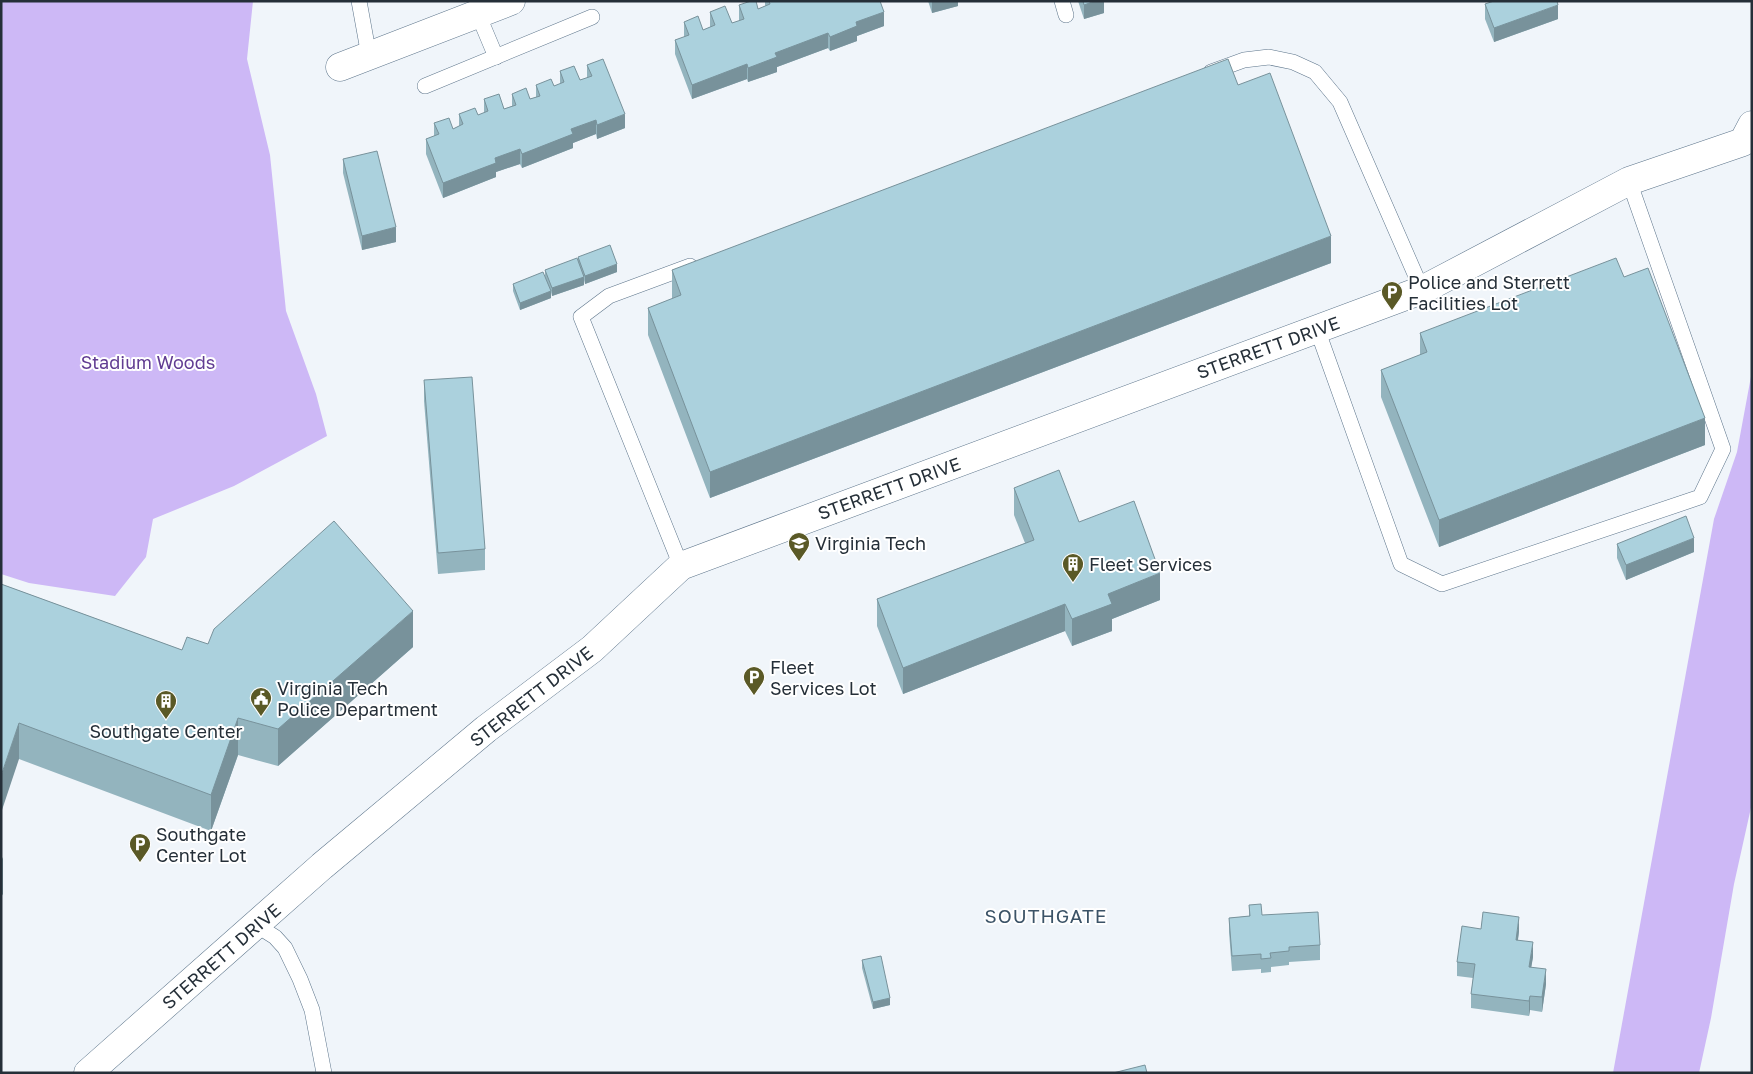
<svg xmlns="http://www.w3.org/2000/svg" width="1753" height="1074" viewBox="0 0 1753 1074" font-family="'Golos Text',sans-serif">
	<rect width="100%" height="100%" fill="#f0f5fa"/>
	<g fill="#cdb8f6">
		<path d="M1,1H253L247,59L270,155L286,311L316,394L327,436L234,486L153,519L146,557L115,596L29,583L1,574Z"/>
		<path d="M1752,371V803L1734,884L1711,1018L1699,1073H1613L1714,519L1737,452Z"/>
	</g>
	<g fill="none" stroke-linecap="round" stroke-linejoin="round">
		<g stroke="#5d758b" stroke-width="16">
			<g id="service">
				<path d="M359,1L369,56"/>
				<path d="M1062,1L1066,15"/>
				<path d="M478,14L496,57"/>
				<path d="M1211,72L1244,60L1269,57L1293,62L1315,72L1340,102L1422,290"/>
				<path d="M425,86L592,17"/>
				<path d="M1317,329L1401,564L1442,584L1700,497L1723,449L1629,181"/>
				<path d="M681,566L581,317L609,296L690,266"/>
				<path d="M256,925L275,937L285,948L300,979L312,1010L324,1073"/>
			</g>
		</g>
		<g stroke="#5d758b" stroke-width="29">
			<g id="minor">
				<path d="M340,67L511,1"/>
				<path d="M88,1073L322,866L486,729L592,649L681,566L1422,290L1629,181L1743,142L1752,125"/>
			</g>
		</g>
		<use href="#service" stroke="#fff" stroke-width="15"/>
		<use href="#minor" stroke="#fff" stroke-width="28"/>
	</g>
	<g fill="#93b4be">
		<path d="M765,1H880L884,26L857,36V41L830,51L828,48L777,67V72L748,82L747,79L692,99L675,54V40L684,37V22L703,30L710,27V12L732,23L739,21V5L758,9L765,6Z"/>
		<path d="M928,1H958V6L932,13Z"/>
		<path d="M1078,1H1104V13L1084,19Z"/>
		<path d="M1485,4L1558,19L1494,42L1485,19Z"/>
		<path d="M587,65L625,128L597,139L596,134L573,143V148L522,168L520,164L496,172V177L443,198L426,154V139L434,136V123L453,129L459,126V114L478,115L484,113V99L504,109L512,106V94L530,99L536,97V85L554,86L560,84V71L580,80L587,78Z"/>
		<path d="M1238,85L1331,263L710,498L648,335V308L672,299V270Z"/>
		<path d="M343,159L396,242L362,250L343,173Z"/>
		<path d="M578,257L617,272L585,284L584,280V285L552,296L551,292V298L520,310L513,291V284L545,277V270L578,262Z"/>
		<path d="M1624,277L1705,445L1439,547L1381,397V370L1420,355V333Z"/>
		<path d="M424,380L485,549V570L438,574L424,401Z"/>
		<path d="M1014,488L1079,522L1160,600L1112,619V631L1072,646L1065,631L903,694L877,626V599L1025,543L1014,515Z"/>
		<path d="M1617,544L1694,552L1626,580L1617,558Z"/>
		<path d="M1,584L182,650L208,644L413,647L278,766L238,755L211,831L19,759Z"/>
		<path d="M1249,905L1262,915L1320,945V960L1289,962V965L1271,967V972L1261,973V969L1232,971L1229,932V918L1249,916Z"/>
		<path d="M1481,929L1519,931L1518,940L1533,957L1531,967L1546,984L1542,1012L1530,1010L1529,1016L1471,1008V994L1473,978L1457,976V962Z"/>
		<path d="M862,960L890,1005L873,1009L862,968Z"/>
	</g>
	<g fill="#78929b">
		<path d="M932,1H958V6L932,13Z"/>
		<path d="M1095,1H1104V13L1084,19V5Z"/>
		<path d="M1558,5V19L1494,42V28Z"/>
		<path d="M884,12V26L857,36V41L830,51V37L856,22Z"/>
		<path d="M828,33V48L777,67V72L748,82V68L775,53Z"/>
		<path d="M747,64V79L692,99V85Z"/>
		<path d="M625,114V128L597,139V125Z"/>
		<path d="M596,120V134L573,143V148L522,168V154L571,129Z"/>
		<path d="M520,149V164L496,172V177L443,198V183L495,158Z"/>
		<path d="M396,227V242L362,250V236Z"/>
		<path d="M1331,236V263L710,498V472Z"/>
		<path d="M617,264V272L585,284V276Z"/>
		<path d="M584,277V285L552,296V288Z"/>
		<path d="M551,291V298L520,310V303Z"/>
		<path d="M1705,418V445L1439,547V520Z"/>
		<path d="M1694,538V552L1626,580V565Z"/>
		<path d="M1160,573V600L1112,619V631L1072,646V619L1108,594Z"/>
		<path d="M1065,604V631L903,694V668Z"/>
		<path d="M413,611V647L278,766V729Z"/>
		<path d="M238,718V755L211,831V795Z"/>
		<path d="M19,723V759L1,813V776Z"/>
		<path d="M3,857V894L1,897V861Z"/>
		<path d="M1519,917V931L1516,954V940Z"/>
		<path d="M1533,942V957L1529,981V967Z"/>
		<path d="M1546,969V984L1542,1012V997Z"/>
		<path d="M1530,996V1010L1529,1016V1001Z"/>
		<path d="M890,998V1005L873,1009V1002Z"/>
	</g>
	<g fill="#abd1dd" stroke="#78929b">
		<path d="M751,1H756L758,9L770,4L769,1H880L884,12L856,22L857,26L830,37L828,33L775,53L777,57L748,68L747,64L692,85L675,40L689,35L684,22L698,16L703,30L715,25L710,12L725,6L732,23L744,19L739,5Z"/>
		<path d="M1083,1H1095L1084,5Z"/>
		<path d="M1494,1H1557L1558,5L1494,28L1485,4Z"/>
		<path d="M603,59L625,114L597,125L596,120L571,129L573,134L522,154L520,149L495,158L496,163L443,183L426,139L439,134L434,123L449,118L453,129L463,124L459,114L475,108L478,115L488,111L484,99L499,94L504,109L516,105L512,94L526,88L530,99L540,96L536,85L551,79L554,86L564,82L560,71L574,66L580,80L592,76L587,65Z"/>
		<path d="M1228,59L1238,85L1270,73L1331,236L710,472L648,308L681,295L672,270Z"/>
		<path d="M377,151L396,227L362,236L343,159Z"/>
		<path d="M610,245L617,264L585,276L578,257Z"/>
		<path d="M577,258L584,277L552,288L545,270Z"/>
		<path d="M1616,258L1624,277L1648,268L1705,418L1439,520L1381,370L1427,352L1420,333Z"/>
		<path d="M543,272L551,291L520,303L513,284Z"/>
		<path d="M472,377L485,549L438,553L424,380Z"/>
		<path d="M1059,470L1079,522L1134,501L1160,573L1108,594L1112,604L1072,619L1065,604L903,668L877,599L1034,540L1014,488Z"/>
		<path d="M1686,516L1694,538L1626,565L1617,544Z"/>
		<path d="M334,521L413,611L278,729L238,718L211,795L19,723L1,776V584L182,650L187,637L208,644L214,629Z"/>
		<path d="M1261,904L1262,915L1318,912L1320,945L1289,947V951L1270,953L1271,958L1261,959V954L1232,956L1229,918L1250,916L1249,905Z"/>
		<path d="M1483,912L1519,917L1516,940L1533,942L1529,967L1546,969L1542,997L1530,996L1529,1001L1471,994L1475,964L1457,962L1462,926L1481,929Z"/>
		<path d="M881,956L890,998L873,1002L862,960Z"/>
		<path d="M1145,1065L1147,1073H1113Z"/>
	</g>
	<defs>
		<g id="parking-pin" transform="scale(1.125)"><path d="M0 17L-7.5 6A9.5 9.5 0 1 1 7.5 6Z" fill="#5a5926" stroke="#fff"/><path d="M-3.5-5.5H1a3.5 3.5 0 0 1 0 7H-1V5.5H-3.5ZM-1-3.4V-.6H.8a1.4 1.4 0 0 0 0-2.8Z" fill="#fff"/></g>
		<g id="university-pin" transform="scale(1.125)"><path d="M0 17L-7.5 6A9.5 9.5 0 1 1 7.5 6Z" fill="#5a5926" stroke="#fff"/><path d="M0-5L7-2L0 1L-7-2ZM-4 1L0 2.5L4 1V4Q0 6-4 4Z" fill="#fff"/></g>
		<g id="building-pin" transform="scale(1.125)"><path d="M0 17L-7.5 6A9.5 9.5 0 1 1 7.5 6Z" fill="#5a5926" stroke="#fff"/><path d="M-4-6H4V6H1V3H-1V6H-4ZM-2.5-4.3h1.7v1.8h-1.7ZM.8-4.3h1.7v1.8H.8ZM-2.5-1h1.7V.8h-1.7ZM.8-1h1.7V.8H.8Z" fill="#fff"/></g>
		<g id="civic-pin" transform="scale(1.125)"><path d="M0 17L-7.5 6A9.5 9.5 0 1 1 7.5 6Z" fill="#5a5926" stroke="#fff"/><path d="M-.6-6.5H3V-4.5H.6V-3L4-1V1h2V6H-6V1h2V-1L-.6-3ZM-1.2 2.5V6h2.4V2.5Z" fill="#fff"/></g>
	</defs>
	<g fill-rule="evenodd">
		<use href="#parking-pin" x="1392" y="292"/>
		<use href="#university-pin" x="799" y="543"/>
		<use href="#building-pin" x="1073" y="564"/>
		<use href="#parking-pin" x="754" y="677"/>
		<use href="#civic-pin" x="261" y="698"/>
		<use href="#building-pin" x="166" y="701"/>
		<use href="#parking-pin" x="140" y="844"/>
	</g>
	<g text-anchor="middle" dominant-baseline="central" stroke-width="4" stroke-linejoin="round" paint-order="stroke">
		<g font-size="18" fill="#252f38" stroke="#fff" text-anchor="start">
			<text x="1408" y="282">Police and Sterrett<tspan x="1408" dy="21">Facilities Lot</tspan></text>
			<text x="815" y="543">Virginia Tech</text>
			<text x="1089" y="564">Fleet Services</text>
			<text x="770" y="667">Fleet<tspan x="770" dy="21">Services Lot</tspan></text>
			<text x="277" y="688">Virginia Tech<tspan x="277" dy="21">Police Department</tspan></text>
			<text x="166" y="731" text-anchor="middle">Southgate Center</text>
			<text x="156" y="834">Southgate<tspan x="156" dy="21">Center Lot</tspan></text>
		</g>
		<g font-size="18" fill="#252f38" stroke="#fff">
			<text transform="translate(1268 347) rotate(-20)">STERRETT DRIVE</text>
			<text transform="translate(889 488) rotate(-20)">STERRETT DRIVE</text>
			<text transform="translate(531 696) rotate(-38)">STERRETT DRIVE</text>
			<text transform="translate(221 956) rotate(-41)">STERRETT DRIVE</text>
		</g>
		<g font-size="18" fill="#613c92" stroke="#fff">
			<text x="148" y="362">Stadium Woods</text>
		</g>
		<g font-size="19" letter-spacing="1" fill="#3b5367" stroke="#fff">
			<text x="1046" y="915">SOUTHGATE</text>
		</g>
	</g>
	<rect width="1753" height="1074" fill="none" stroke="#252f38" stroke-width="5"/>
</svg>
